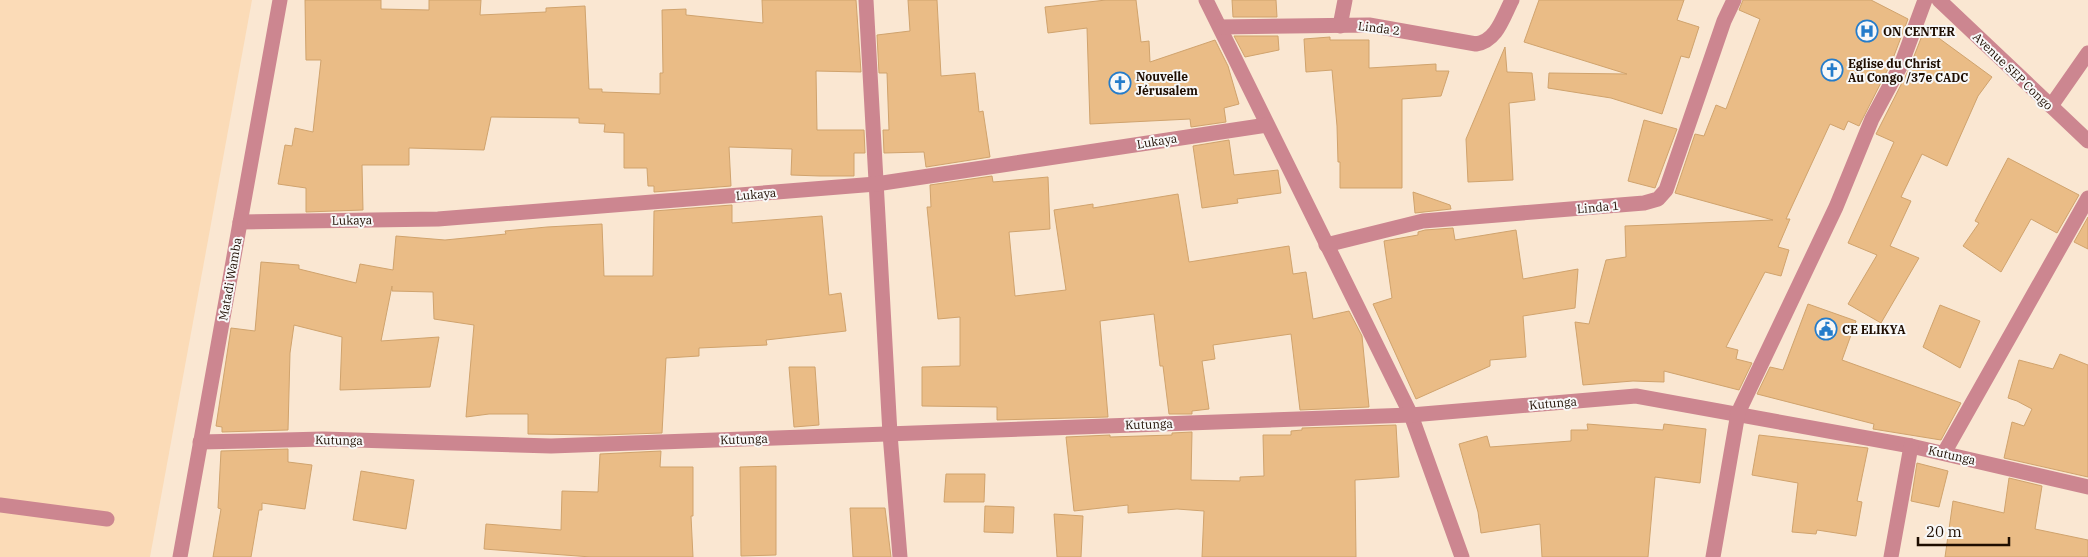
<svg xmlns="http://www.w3.org/2000/svg" width="2088" height="557" viewBox="0 0 2088 557" font-family="'IBM Plex Serif',serif">
	<rect width="100%" height="100%" fill="#fae7d2"/>
	<path fill="#fbdbb7" d="M0,0H252L150,557H0Z"/>
	<g fill="#eabc86" stroke="#d0a36d">
		<path d="M305,0H381V9L429,10V0H481L480,15L546,12V8L585,6L589,89H602V92L660,94V73H663L662,10L686,9V15L763,23L762,0H856L861,72L816,71L817,130H864L865,153H854V176H820L791,175L792,149L729,147L731,186L654,192V186H648L647,168H624V133L604,132L605,124L579,123V118L491,117L484,150L409,148V165H362L363,210L306,212V188L278,184L285,145L292,146L295,128L313,132L321,60H306Z"/>
		<path d="M908,0H937L941,76L975,73L979,112L983,111L990,157L926,167L924,152L884,153L883,130H889L887,73H879L877,35L910,31Z"/>
		<path d="M1106,0H1136L1141,42L1149,41L1150,62L1215,40L1228,66L1239,104L1224,108L1226,122L1191,127L1190,119L1090,124L1087,28L1048,33L1045,7Z"/>
		<path d="M1232,0H1276L1277,17H1233Z"/>
		<path d="M1539,0H1684L1677,20L1699,27L1689,58L1681,56L1662,114L1611,98L1548,88L1549,73L1627,74L1524,42Z"/>
		<path d="M1743,0H1871L1908,19L1892,61L1859,126L1848,121L1844,130L1830,124L1786,219H1790L1778,247L1789,250L1781,276L1765,272L1726,347L1738,350L1736,359L1752,363L1739,390L1664,371V382L1633,381L1583,385L1575,322L1589,324L1606,260L1626,257L1625,226L1773,220L1675,193L1695,134L1704,136L1716,105L1726,109L1760,19L1739,10Z"/>
		<path d="M1925,28L1992,77L1978,96L1947,166L1922,154L1901,197L1911,201L1890,246L1919,258L1881,323L1848,304L1877,255L1848,243L1894,142L1876,134L1909,69Z"/>
		<path d="M1234,36H1278L1279,50L1245,57Z"/>
		<path d="M1330,37V40H1369V68L1436,64V71H1449L1441,96L1402,99V188H1340V162H1338L1337,126L1332,70L1306,72L1304,39Z"/>
		<path d="M1505,47L1507,72L1532,73L1535,100L1509,103L1513,180L1468,182L1466,139Z"/>
		<path d="M1644,120L1677,129L1655,188L1628,181Z"/>
		<path d="M1229,140L1234,175L1278,170L1281,193L1237,199L1238,203L1202,208L1193,146Z"/>
		<path d="M2008,158L2079,195L2057,233L2031,219L2001,272L1963,246L1979,223L1975,221Z"/>
		<path d="M992,176L993,182L1048,177L1050,229L1009,232L1015,296L1066,290L1054,210L1093,204V208L1178,194L1189,262L1289,246L1293,274L1306,272L1313,319L1349,311L1362,336L1369,407L1300,410L1291,334L1213,345L1215,359L1202,361L1209,409L1192,411V414H1169L1163,366H1160L1154,314L1100,321L1108,417L997,420V407L922,406V367L960,366V317L938,319L927,207H931L930,185Z"/>
		<path d="M1413,192L1450,205L1451,209L1415,213Z"/>
		<path d="M732,205V223L822,216L829,295L841,293L846,331L766,340L767,345L699,348V356L666,358L662,433L599,435L528,434V414H489L466,417L474,325L434,319L433,292L392,291V286L381,341L439,337L430,387L340,390L342,337L294,325L290,353L288,430L222,432V427L216,426L231,328L255,331L261,262L299,265V269L356,283L360,264L393,270L396,236L445,240L506,234L505,231L547,227L602,224L604,276H653L654,211Z"/>
		<path d="M2088,217V249L2074,242Z"/>
		<path d="M1453,228L1455,240L1516,230L1523,279L1578,269L1575,308L1523,316L1526,357L1490,360V366L1416,399L1373,304L1392,298L1384,241L1418,235V232L1425,230Z"/>
		<path d="M1808,304L1856,321L1842,360L1961,403L1941,440L1873,429L1874,424L1757,394L1770,367L1783,370Z"/>
		<path d="M1940,305L1980,321L1960,368L1923,347Z"/>
		<path d="M2060,354L2088,365V477L2004,458L2012,422L2024,426L2032,409L2017,401L2008,398L2019,360L2053,369Z"/>
		<path d="M789,367H815L819,425L794,427Z"/>
		<path d="M1587,424L1663,430L1664,424L1706,429L1700,483L1655,477L1648,557H1542L1540,524L1481,533L1478,512L1459,444L1487,436L1490,447L1571,441V430H1588Z"/>
		<path d="M1396,425L1399,477L1355,480L1356,557H1202L1204,511L1177,509L1128,513V505L1074,511L1066,437L1110,435V437L1172,435V433L1192,432L1191,480L1240,481V477L1264,476L1263,435H1291V431L1302,430V428Z"/>
		<path d="M1759,435L1868,448L1857,501L1862,502L1856,536L1817,530L1816,534L1792,532L1798,483L1752,475Z"/>
		<path d="M288,449V462L312,465L305,509L262,503V510H259L251,557H213L221,509L218,508L221,451Z"/>
		<path d="M661,451L660,467H693V516H691L693,557H591L484,549L486,524L561,530L562,491L598,492L600,454Z"/>
		<path d="M1917,463L1948,471L1939,507L1911,501Z"/>
		<path d="M776,466V555L741,556L740,467Z"/>
		<path d="M361,471L414,480L406,529L353,520Z"/>
		<path d="M946,474H985L984,502H944Z"/>
		<path d="M2009,478L2042,486L2035,529L2088,540V557H1945L1953,501L2004,513Z"/>
		<path d="M985,506L1014,507L1013,533L984,532Z"/>
		<path d="M850,508H885L891,557H853Z"/>
		<path d="M1054,514L1083,516L1081,557H1057Z"/>
	</g>
	<g fill="none" stroke-linecap="round" stroke-linejoin="round">
		<g stroke="#cc8690" stroke-width="15">
			<path d="M866,0L890,434L900,557"/>
			<path d="M1206,0L1411,415L1462,557"/>
			<path d="M1939,0L2088,141"/>
			<path d="M1340,26L1345,0"/>
			<path d="M1220,27L1369,25L1476,44C1497,41 1503,17 1512,0"/>
			<path d="M2051,106L2088,53"/>
			<path d="M240,222L438,219L876,184L1267,125"/>
			<path d="M1326,245L1423,221L1644,203L1658,199L1666,190L1724,21L1734,0"/>
			<path d="M200,442L323,439L551,446L1411,415L1636,396L1911,446L2088,487"/>
			<path d="M1944,453L2088,198"/>
			<path d="M0,505L107,519"/>
			<path d="M180,557L280,0"/>
			<path d="M1713,557L1738,413L1836,207L1872,119L1901,65L1925,0"/>
			<path d="M1891,557L1911,446"/>
		</g>
	</g>
	<defs>
		<g id="hospital-ring" transform="scale(1.125)"><circle r="9.5" fill="#f8f8f8" stroke="#257cca" stroke-width="1.5"/><path d="M-5-5h3v3.5h4V-5h3V5h-3V1.5h-4V5h-3Z" fill="#257cca"/></g>
		<g id="church-ring" transform="scale(1.125)"><circle r="9.5" fill="#f8f8f8" stroke="#257cca" stroke-width="1.5"/><path d="M-1.2-6h2.4v3.5h3.3v2.4h-3.3V6h-2.4V-.1h-3.3v-2.4h3.3Z" fill="#257cca"/></g>
		<g id="civic-ring" transform="scale(1.125)"><circle r="9.5" fill="#f8f8f8" stroke="#257cca" stroke-width="1.5"/><path d="M-.6-6.5H3V-4.5H.6V-3L4-1V1h2V6H-6V1h2V-1L-.6-3ZM-1.2 2.5V6h2.4V2.5Z" fill="#257cca"/></g>
	</defs>
	<g fill-rule="evenodd">
		<use href="#hospital-ring" x="1867" y="31"/>
		<use href="#church-ring" x="1832" y="70"/>
		<use href="#church-ring" x="1120" y="83"/>
		<use href="#civic-ring" x="1826" y="329"/>
	</g>
	<g text-anchor="middle" dominant-baseline="central" stroke-width="4" stroke-linejoin="round" paint-order="stroke">
		<g font-size="12" fill="#1e0d00" stroke="#f8f8f8">
			<text transform="translate(1379 28) rotate(7)">Linda 2</text>
			<text transform="translate(2013 71) rotate(44)">Avenue SEP Congo</text>
			<text transform="translate(1157 141) rotate(-9)">Lukaya</text>
			<text transform="translate(756 194) rotate(-5)">Lukaya</text>
			<text transform="translate(1598 207) rotate(-5)">Linda 1</text>
			<text transform="translate(352 220) rotate(-1)">Lukaya</text>
			<text transform="translate(230 279) rotate(-80)">Matadi Wamba</text>
			<text transform="translate(1553 403) rotate(-5)">Kutunga</text>
			<text transform="translate(1149 424) rotate(-2)">Kutunga</text>
			<text transform="translate(744 439) rotate(-2)">Kutunga</text>
			<text transform="translate(339 440) rotate(1)">Kutunga</text>
			<text transform="translate(1952 455) rotate(13)">Kutunga</text>
		</g>
		<g font-size="12" font-weight="bold" fill="#1e0d00" stroke="#f8f8f8" text-anchor="start">
			<text x="1883" y="31">ON CENTER</text>
			<text x="1848" y="63">Eglise du Christ<tspan x="1848" dy="14">Au Congo /37e CADC</tspan></text>
			<text x="1136" y="76">Nouvelle<tspan x="1136" dy="14">Jérusalem</tspan></text>
			<text x="1842" y="329">CE ELIKYA</text>
		</g>
	</g>
	<path d="M1918 537v8h91v-8" fill="none" stroke="#1e0d00" stroke-width="2.5"/>
	<text x="1926" y="537" font-size="15" fill="#1e0d00" stroke="#f8f8f8" stroke-width="4" paint-order="stroke">20 m</text>
</svg>
